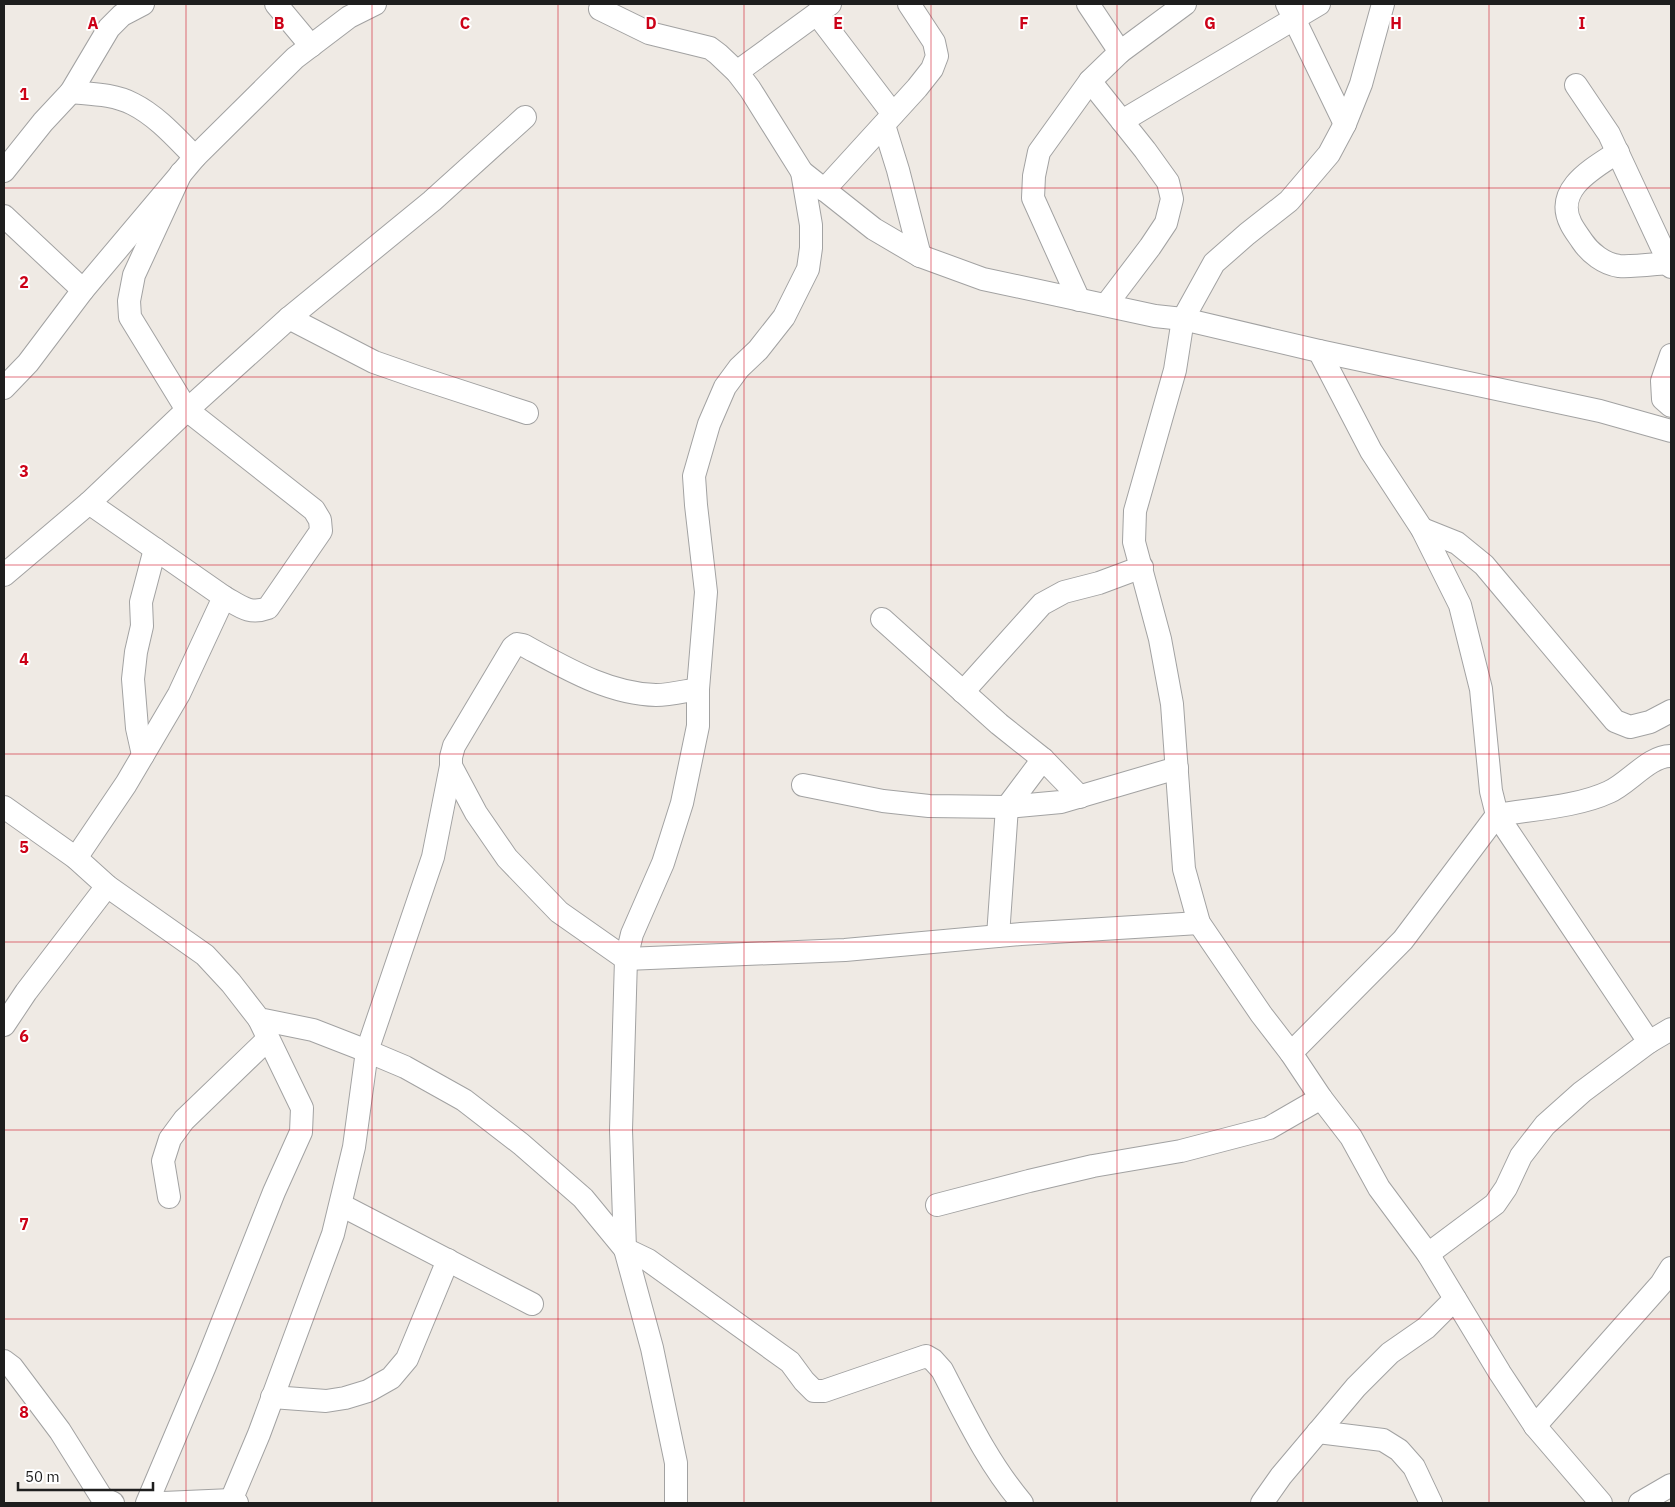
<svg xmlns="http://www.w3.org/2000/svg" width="1675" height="1507" viewBox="0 0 1675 1507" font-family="'IBM Plex Sans',sans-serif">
	<rect width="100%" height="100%" fill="#efeae4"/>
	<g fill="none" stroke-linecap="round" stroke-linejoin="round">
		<g stroke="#a2a2a2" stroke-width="24">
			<g id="minor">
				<path d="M276,4L311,46"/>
				<path d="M1287,4L1345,124"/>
				<path d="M1383,4L1361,84L1345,124L1329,154L1289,201L1247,234L1214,263L1183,319L1175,370L1135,511L1134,542L1160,639L1172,704L1184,869L1199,923L1261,1014L1291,1053L1321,1098L1351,1137L1379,1188L1428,1254L1500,1373L1535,1426L1601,1503"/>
				<path d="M600,9L649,33L710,48L718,54L737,72L750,89L802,172L874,229L920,256L983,279L1155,316L1183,319L1319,351L1600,411L1671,431"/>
				<path d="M817,14L893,114"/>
				<path d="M1120,52L1185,4"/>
				<path d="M737,72L830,4"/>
				<path d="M1090,81L1145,150L1168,182L1172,199L1166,223L1150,247L1106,305"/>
				<path d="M1576,85L1609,134L1671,267"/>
				<path d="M71,92C91,94 114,94 133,104C157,116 176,138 195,157"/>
				<path d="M1122,121L1319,4"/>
				<path d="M884,125L898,170L920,256"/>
				<path d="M1618,152C1594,168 1553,189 1571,224C1574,230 1578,235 1582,241C1590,253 1604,264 1619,266C1633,267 1655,264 1669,263"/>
				<path d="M4,171L43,122L71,92L109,28L122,15L143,4"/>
				<path d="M824,190L917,88L932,69L937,56L934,42L909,4"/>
				<path d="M4,216L83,290"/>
				<path d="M1079,300L1033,198L1034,176L1039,152L1090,81L1120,52L1088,4"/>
				<path d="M289,318L374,362L417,377L527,413"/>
				<path d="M1319,351L1371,451L1422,529L1460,605L1481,689L1491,791L1497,815L1649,1042"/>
				<path d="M1671,355L1662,381L1663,399L1671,406"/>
				<path d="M4,388L28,363L83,290L195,157L295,58L349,17L375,4"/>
				<path d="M89,503L224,597C240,606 249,615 268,608L321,531L320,520L314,510L187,410L130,317L129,301L134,275L181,173"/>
				<path d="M1422,529L1457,543L1484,565L1615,721L1630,727L1650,722L1671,711"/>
				<path d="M4,575L89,503L187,410L289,318L432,201L525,117"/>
				<path d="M882,619L999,724L1043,759L1080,797"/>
				<path d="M698,689C685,691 670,695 656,695C608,694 564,667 523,645L517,644L513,647L454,746L451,757V766L476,813L507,858L559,912L626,959L845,950L1021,934L1199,923"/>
				<path d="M963,692L1042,604L1064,592L1099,583L1142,567"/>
				<path d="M143,755L137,728L133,679L136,652L142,626L141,602L155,549"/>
				<path d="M803,785L883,801L929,806L1007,807L1061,802L1177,768"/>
				<path d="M4,807L76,858L107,886L205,955L231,983L259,1019L313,1030L367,1051L405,1067L464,1100L521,1144L583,1198L625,1249L648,1260L790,1362L804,1381L814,1391H824L926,1356L933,1360L942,1370C966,1416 988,1463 1022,1503"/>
				<path d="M76,858L126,784L179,694L224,597"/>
				<path d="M998,936L1007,807L1043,759"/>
				<path d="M4,1025L26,992L107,886"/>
				<path d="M1291,1053L1403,940L1497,815C1532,809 1577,807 1609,792C1628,784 1650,755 1671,756"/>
				<path d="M169,1197L163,1161L170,1139L184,1120L268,1039"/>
				<path d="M341,1205L532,1304"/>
				<path d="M937,1205L1029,1181L1093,1166L1181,1151L1269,1128L1321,1098"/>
				<path d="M1428,1254L1495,1204L1506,1188L1521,1156L1545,1125L1582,1092L1649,1042L1671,1029"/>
				<path d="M4,1361L12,1367L60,1431L102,1498L113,1503"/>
				<path d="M272,1397L326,1401L345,1398L368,1391L391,1378L407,1359L448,1260"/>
				<path d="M1535,1426L1661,1284L1671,1268"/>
				<path d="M1318,1432L1383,1440L1399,1450L1414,1467L1431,1503"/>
				<path d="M147,1503L205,1366L274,1192L301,1132L302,1108L259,1019"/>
				<path d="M163,1503L232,1500L237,1503"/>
				<path d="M230,1503L259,1434L333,1234L354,1147L367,1051L433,857L451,766"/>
				<path d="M676,1503V1463L652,1348L625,1249L621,1130L626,959L632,934L663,863L682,803L698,726V689L706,592L696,505L694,476L709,424L725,387L739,368L758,350L784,317L808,269L811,248V225L802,172"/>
				<path d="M1262,1503L1281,1476L1356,1387L1390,1353L1426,1328L1455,1299"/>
				<path d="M1640,1503L1671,1485"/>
			</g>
		</g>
		<use href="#minor" stroke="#fff" stroke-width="22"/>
	</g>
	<path fill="none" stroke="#cc0117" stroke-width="1" stroke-opacity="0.55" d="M186,4V1503M372,4V1503M558,4V1503M744,4V1503M931,4V1503M1117,4V1503M1303,4V1503M1489,4V1503M4,188H1671M4,377H1671M4,565H1671M4,754H1671M4,942H1671M4,1130H1671M4,1319H1671"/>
	<g font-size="16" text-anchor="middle" font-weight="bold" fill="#cc0117" stroke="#fff" stroke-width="4" stroke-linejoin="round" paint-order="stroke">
		<text x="93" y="29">A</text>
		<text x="279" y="29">B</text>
		<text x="465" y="29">C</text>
		<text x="651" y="29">D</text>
		<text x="838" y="29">E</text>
		<text x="1024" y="29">F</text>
		<text x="1210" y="29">G</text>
		<text x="1396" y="29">H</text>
		<text x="1582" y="29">I</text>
		<text x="24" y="100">1</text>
		<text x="24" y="288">2</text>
		<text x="24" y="477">3</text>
		<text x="24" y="665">4</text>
		<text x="24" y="853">5</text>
		<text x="24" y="1042">6</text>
		<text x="24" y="1230">7</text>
		<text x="24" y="1418">8</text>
	</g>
	<rect width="1675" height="1507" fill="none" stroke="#1e1e1e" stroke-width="10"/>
	<path d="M18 1482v8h135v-8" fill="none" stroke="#1e1e1e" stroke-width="2.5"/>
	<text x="25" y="1482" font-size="15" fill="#1e1e1e" stroke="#ffffff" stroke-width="4" paint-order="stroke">50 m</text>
</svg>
